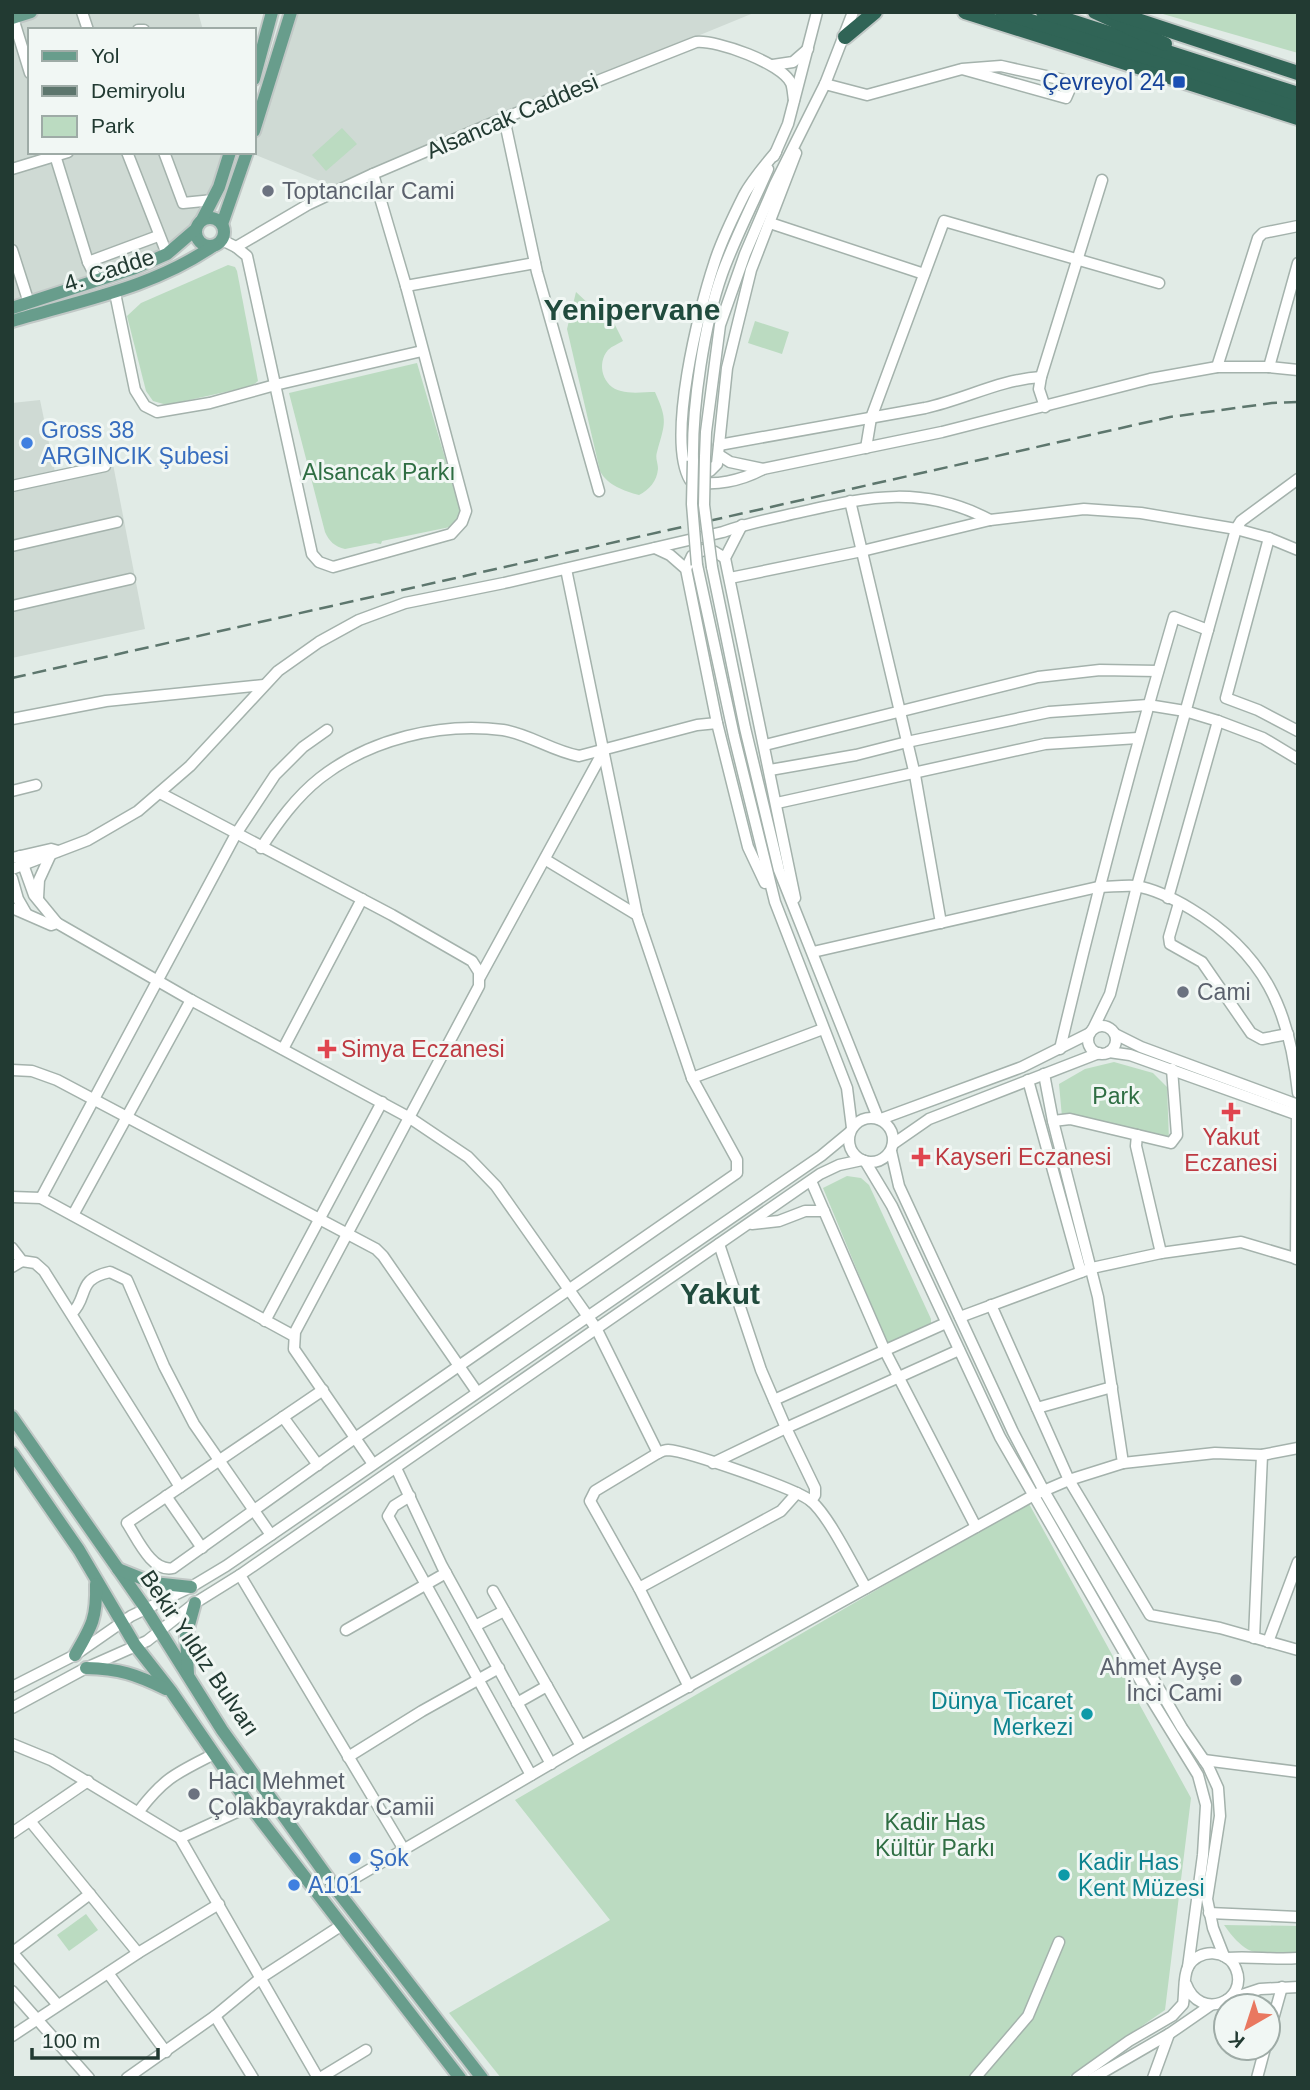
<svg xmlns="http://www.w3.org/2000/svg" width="1310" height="2090" viewBox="0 0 1310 2090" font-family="Arial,sans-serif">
	<rect width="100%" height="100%" fill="#e1ebe6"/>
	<g fill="#cfdad4">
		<path d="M38,12H198L203,30H30V152H224L199,219L182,242L68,296L12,317V20Z"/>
		<path d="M295,12H756L332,186L251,153L254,152V145Z"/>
		<path d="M40,400L55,472L112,459L145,629L12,658V403Z"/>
	</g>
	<g fill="#bbdbc1">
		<path d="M1156,12H1298V53Z"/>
		<path d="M342,128L357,144L326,171L312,155Z"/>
		<path d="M228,265L235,267L237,271L258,381L252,386L167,405L153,401L146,391L127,316L141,303Z"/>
		<path d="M576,292L591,306L609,313L623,341C618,344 612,346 608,350C596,364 603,387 621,391C631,394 645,392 655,392C668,421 665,423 657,452C655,458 658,463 658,469C657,481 649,490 639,495C624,491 607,485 600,471L567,329Z"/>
		<path d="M755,321L789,332L782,354L748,343Z"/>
		<path d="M417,363L461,512L457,520L450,527L382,541L381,544L375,543L345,549C335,547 329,541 325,532L289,393Z"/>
		<path d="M1114,1062L1153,1073L1167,1087L1169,1140L1062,1117L1059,1084L1085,1069Z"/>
		<path d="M847,1176L861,1178L869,1185L931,1319V1325L888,1345L823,1188Z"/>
		<path d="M1028,1502L1191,1798L1165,2010L1067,2078H501L449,2013L610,1920L515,1800Z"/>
		<path d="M86,1914L98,1930L69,1951L57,1935Z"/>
		<path d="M1224,1925L1298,1926V1955C1258,1953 1249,1960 1224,1925Z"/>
	</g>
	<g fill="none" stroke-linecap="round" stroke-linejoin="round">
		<g stroke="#a4b2ac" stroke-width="13">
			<g id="minor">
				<path d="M82,12L88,30"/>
				<path d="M13,18L30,73"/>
				<path d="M138,30H144"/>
				<path d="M773,65L793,62L808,49"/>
				<path d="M825,84L867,95L962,69L1066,98L1073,82L1001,66L962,69"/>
				<path d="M504,118L537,272L599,491"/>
				<path d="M54,152L88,262L97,280"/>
				<path d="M127,152L167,254"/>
				<path d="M164,152L183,203L213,200"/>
				<path d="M776,152C765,165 752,180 744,195C733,217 721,241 714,264C699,309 666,440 690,480C712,488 743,480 763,469L942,432L1150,379L1217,367H1269L1298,370"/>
				<path d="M774,156L788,124L817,12"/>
				<path d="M12,169L68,152"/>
				<path d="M770,223L924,274"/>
				<path d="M222,240L236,247L309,204L373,174L504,118L696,42C718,40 781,63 791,83C793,88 793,95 794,100"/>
				<path d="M236,247L247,256L312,554L319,562L333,567L451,534L462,522L466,511L406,286L373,174"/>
				<path d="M12,250L29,303"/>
				<path d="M88,262L158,236"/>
				<path d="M406,286L535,263"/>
				<path d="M115,293L135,390L145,406L157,412L210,403L275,385L422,351"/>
				<path d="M1217,367L1258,238L1263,233L1298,226"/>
				<path d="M1269,367L1298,263"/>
				<path d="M1045,407L1039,389L1041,377L1102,180"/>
				<path d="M719,445L925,408C966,399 998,380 1041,377"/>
				<path d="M866,448L871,418L944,221L1159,283"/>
				<path d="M719,455L730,462L763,469"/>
				<path d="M705,457L706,432L720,325L745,254L775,184L825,84L853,12"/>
				<path d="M693,461C692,406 704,325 722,274C735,238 753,204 768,169"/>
				<path d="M697,472L710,471L717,464L727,368L751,270L796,153"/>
				<path d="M12,486L105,466"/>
				<path d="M850,501L915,775L941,923"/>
				<path d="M742,525L725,558L795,898"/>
				<path d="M1269,538L1226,698L1258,710L1298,731"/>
				<path d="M12,546L117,522"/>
				<path d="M655,548L670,555L686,569L717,723L748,847L765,883"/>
				<path d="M697,565L734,736L775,902L847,1088L852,1128"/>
				<path d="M712,567L745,728L779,870L878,1118"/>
				<path d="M566,569L637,915"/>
				<path d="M686,569L692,556L703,550L715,552L725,558"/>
				<path d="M730,578L862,551L990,520L1084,509L1141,513L1236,529L1269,538L1298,550"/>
				<path d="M12,606L130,579"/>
				<path d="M12,719L106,701L264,685"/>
				<path d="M765,745L1038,677L1100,670L1158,671"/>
				<path d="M770,770L856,755L907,742L1049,712L1148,705L1185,711L1218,721L1263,738L1298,759"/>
				<path d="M12,791L36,785"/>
				<path d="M160,793L392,915L472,961L479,972V986L295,1332L294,1349L373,1464"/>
				<path d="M777,803L1045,744L1138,738"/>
				<path d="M261,848C278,822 296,797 320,778C370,739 440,722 503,730C529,734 552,751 579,756L697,725L717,723"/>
				<path d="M20,856L34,895L57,923"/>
				<path d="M12,858L51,849L58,851"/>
				<path d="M12,869L88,840L138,811L190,766L278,671L319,642L359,620L405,603L504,583L723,532C748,523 775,518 801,512C870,496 924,485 990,520"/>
				<path d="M12,878L18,899L26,913"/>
				<path d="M38,898L39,880L50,856"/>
				<path d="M1168,898L1218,721"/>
				<path d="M1179,903L1169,937L1170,944L1202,962L1251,1033L1262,1039L1288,1034"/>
				<path d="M12,908L51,925L57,923L191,1000L410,1118L468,1157L496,1186L596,1328L658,1453C662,1451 664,1450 668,1450C687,1451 797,1489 811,1501C829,1516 853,1566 866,1588"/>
				<path d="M813,952L1098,887C1110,887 1124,885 1136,886C1154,889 1176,900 1191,909C1264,953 1290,1010 1298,1093"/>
				<path d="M480,977L604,750"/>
				<circle cx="1102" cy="1040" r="14"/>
				<path d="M1093,1029L1110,994L1137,886L1236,529L1241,521L1298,479"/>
				<path d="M1115,1034L1141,1047L1298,1105"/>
				<path d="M283,1049L362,899"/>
				<path d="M1060,1049C1094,904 1132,760 1174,617L1208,630"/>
				<path d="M1109,1052L1130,1055L1298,1115"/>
				<path d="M12,1070L32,1071L57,1080L376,1249L383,1256L477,1392"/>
				<path d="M692,1078L823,1029"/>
				<path d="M1028,1080L1081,1272"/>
				<circle cx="871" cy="1140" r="22"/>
				<path d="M881,1119L1022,1067L1090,1033"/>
				<path d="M1053,1121L1070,1119L1171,1143L1177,1135L1172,1069"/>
				<path d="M893,1144L929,1119L1099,1053"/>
				<path d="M891,1151L899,1186L1013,1432L1044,1491L1182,1728L1208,1766L1218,1788L1220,1816L1207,1899L1213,1928L1224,1956"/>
				<path d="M865,1161L892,1206L1000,1437L1150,1697L1198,1775L1206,1805L1203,1855L1188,1967"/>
				<path d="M811,1181L885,1351L976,1527"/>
				<path d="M12,1197L41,1198L294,1336"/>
				<path d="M41,1198L236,834L275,775L303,747L327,730"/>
				<path d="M73,1215L191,1000"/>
				<path d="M752,1224L779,1221L805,1211H824"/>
				<path d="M719,1244L761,1370L786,1428L815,1488V1495L811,1501"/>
				<path d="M12,1248L22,1261L35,1263L44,1271L180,1487L323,1390"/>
				<path d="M1161,1253L1241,1242L1298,1259"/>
				<path d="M1296,1259L1297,1112"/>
				<path d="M12,1267L22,1261"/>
				<path d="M991,1305L1069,1480L1150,1615L1220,1628L1298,1650"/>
				<path d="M72,1313C89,1297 76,1279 110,1272L127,1280L164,1366L194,1424L271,1535"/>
				<path d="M960,1317L1092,1268L1161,1253L1136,1146L1137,1135"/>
				<path d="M265,1321L382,1102"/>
				<path d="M774,1400L946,1323"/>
				<path d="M1037,1408L1112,1387"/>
				<path d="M283,1417L318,1465"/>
				<path d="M658,1453L595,1491L590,1501L639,1588L689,1687"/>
				<path d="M713,1463L786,1428L959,1350"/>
				<path d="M1123,1463L1215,1453L1262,1455L1298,1448"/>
				<path d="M396,1468L442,1566L551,1764"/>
				<path d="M180,1487L127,1523C137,1538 152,1573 173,1568L355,1438L737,1173V1160L692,1078L637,915L546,860"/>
				<path d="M166,1496L202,1548"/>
				<path d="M410,1496L394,1506L388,1516L531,1775"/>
				<path d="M240,1575L403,1848"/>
				<path d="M639,1588L781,1511L797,1493"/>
				<path d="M493,1591L581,1746"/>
				<path d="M475,1626L504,1611"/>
				<path d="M346,1630L446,1573"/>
				<path d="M1254,1638L1262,1455"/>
				<path d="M1268,1642L1298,1562"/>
				<path d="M12,1687L75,1655L131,1616L191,1587L226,1566L821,1156L850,1132"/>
				<path d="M517,1703L547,1686"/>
				<path d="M12,1708L86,1668L147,1641L195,1603L240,1575L820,1174L839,1165L862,1160"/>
				<path d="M12,1744L51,1760L180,1838L318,2078"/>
				<path d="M348,1757L422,1711L499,1668"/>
				<path d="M1204,1760L1298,1772"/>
				<path d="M139,1811C165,1777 177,1773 214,1754"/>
				<path d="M30,1821L138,1953"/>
				<path d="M12,1833L88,1781"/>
				<path d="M180,1838L250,1806"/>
				<path d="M336,1889L581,1746L1034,1495L1069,1480L1123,1463L1098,1297L1053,1121L1044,1074"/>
				<path d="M1209,1913L1298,1917"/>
				<path d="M12,1952L57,2004"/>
				<path d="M13,1952L90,1894"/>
				<path d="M1227,1958C1251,1956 1274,1960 1298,1958"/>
				<path d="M108,1973L166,2052"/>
				<path d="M12,1991L89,2078"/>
				<path d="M1227,2000L1260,1989L1298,1987"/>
				<path d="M215,2016L253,2078"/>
				<path d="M12,2036L138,1953L219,1904"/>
				<path d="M1268,2037L1282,1987"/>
				<path d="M127,2078L215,2016L262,1977L342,1925"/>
				<path d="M320,2078L366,2050"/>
				<path d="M975,2078L1028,2016L1059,1942"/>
				<path d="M1077,2078L1129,2041L1172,2016L1183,2004C1185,1993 1183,1977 1188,1967C1198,1948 1228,1949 1236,1969C1249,2001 1200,2022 1186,1984"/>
				<path d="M1093,2078L1169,2034L1211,2005"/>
				<path d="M1153,2078L1169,2034"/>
				<path d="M1257,2078L1265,2048"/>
			</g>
		</g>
		<g stroke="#c1c8c6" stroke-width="16">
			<g id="major">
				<path d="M12,18L31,12"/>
				<path d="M254,79L272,12"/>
				<path d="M254,131L291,12"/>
				<circle cx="210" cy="232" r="14"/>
				<path d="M202,220L219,187L230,152"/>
				<path d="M222,224L247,152"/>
				<path d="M12,308L135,268L167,254L196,229"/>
				<path d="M12,321C82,300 152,288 213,246"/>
				<path d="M12,1417L146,1609L222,1730L336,1889L482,2078"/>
				<path d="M12,1453L79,1550L135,1645L171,1691L250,1806L460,2078"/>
				<path d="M118,1569L153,1583L191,1587"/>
				<path d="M75,1655C92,1626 97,1618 96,1584"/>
				<path d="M86,1668C120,1669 135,1674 166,1689"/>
				<path d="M188,1674L186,1636L195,1603"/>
			</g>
		</g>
		<g stroke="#c1c8c6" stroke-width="18">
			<g id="highway">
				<path d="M965,12L1298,118"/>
				<path d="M1002,12L1298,105"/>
				<path d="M1043,12L1298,94"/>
				<path d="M1095,12L1165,44"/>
				<path d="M1113,12L1298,73"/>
				<path d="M845,37L875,12"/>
			</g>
		</g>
		<use href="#minor" stroke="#fff" stroke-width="10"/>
		<use href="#major" stroke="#689d8c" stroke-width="12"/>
		<use href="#highway" stroke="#306456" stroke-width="14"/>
		<path stroke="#5d766d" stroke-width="2.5" stroke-dasharray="14 7" stroke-linecap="butt" d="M12,678L1170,417L1272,403L1298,402"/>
		<g stroke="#a4b2ac" stroke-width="13" stroke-linecap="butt">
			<g id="minor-bridge">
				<path d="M705,457L704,505L712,567"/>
				<path d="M693,461L692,504L697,565"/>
			</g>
		</g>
		<use href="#minor-bridge" stroke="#fff" stroke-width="10"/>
	</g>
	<rect fill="#1a4fb4" stroke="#f1f7f4" stroke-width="2.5" x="1172" y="75" width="14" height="14" rx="3.5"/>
	<g fill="#6b7280" stroke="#f1f7f4" stroke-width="2.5">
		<circle cx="268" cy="191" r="7"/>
		<circle cx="1183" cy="992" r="7"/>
		<circle cx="1236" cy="1680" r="7"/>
		<circle cx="194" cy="1794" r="7"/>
	</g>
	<g fill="#3f7fe0" stroke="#f1f7f4" stroke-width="2.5">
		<circle cx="27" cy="443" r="7"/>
		<circle cx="355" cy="1858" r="7"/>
		<circle cx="294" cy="1885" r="7"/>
	</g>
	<g fill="#e0444e" stroke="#f1f7f4" stroke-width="2.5">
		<path d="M323.5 1038.5h7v7h7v7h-7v7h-7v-7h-7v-7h7z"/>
		<path d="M1227.5 1101.5h7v7h7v7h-7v7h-7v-7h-7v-7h7z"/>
		<path d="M917.5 1146.5h7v7h7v7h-7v7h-7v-7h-7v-7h7z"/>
	</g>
	<g fill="#0f9aa8" stroke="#f1f7f4" stroke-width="2.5">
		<circle cx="1087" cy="1714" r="7"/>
		<circle cx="1064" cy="1875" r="7"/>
	</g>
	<g text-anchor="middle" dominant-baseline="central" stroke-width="6" stroke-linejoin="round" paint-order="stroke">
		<g font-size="23" fill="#164399" stroke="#f1f7f4" text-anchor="end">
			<text x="1165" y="82">Çevreyol 24</text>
		</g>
		<g font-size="23" fill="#223a32" stroke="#f1f7f4">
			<text transform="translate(512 116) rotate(-23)">Alsancak Caddesi</text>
			<text transform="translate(109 270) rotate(-18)">4. Cadde</text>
			<text transform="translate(200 1653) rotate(56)">Bekir Yıldız Bulvarı</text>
		</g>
		<g font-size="23" fill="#5b616d" stroke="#f1f7f4" text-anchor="start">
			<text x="282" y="191">Toptancılar Cami</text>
			<text x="1197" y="992">Cami</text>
			<text x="1222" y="1667" text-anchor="end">Ahmet Ayşe<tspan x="1222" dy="26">İnci Cami</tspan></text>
			<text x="208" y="1781">Hacı Mehmet<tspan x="208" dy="26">Çolakbayrakdar Camii</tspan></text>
		</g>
		<g font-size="23" fill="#366cbe" stroke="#f1f7f4" text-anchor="start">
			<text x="41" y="430">Gross 38<tspan x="41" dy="26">ARGINCIK Şubesi</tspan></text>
			<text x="369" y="1858">Şok</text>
			<text x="308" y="1885">A101</text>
		</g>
		<g font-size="23" fill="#2f6e43" stroke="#f1f7f4">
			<text x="379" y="472">Alsancak Parkı</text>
			<text x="1116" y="1096">Park</text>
			<text x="935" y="1822">Kadir Has<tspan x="935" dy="26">Kültür Parkı</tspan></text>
		</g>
		<g font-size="23" fill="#be3a42" stroke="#f1f7f4" text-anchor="start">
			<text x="341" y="1049">Simya Eczanesi</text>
			<text x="1231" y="1137" text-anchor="middle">Yakut<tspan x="1231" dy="26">Eczanesi</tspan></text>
			<text x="935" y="1157">Kayseri Eczanesi</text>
		</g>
		<g font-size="23" fill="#0d838f" stroke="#f1f7f4" text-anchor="end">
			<text x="1073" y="1701">Dünya Ticaret<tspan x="1073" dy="26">Merkezi</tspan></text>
			<text x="1078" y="1862" text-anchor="start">Kadir Has<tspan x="1078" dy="26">Kent Müzesi</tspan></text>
		</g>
		<g font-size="30" font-weight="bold" fill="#204b3d" stroke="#f1f7f4">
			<text x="632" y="309">Yenipervane</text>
			<text x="720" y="1293">Yakut</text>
		</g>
	</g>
	<rect width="1310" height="2090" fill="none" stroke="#223a32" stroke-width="28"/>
	<rect x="28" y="28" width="228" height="126" fill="#f1f7f4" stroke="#9eaba6" stroke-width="2"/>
	<rect x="42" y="51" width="35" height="10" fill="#689d8c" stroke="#9eaba6" stroke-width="2"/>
	<text x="91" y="63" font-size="21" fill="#223a32">Yol</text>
	<rect x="42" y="86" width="35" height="10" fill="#5d766d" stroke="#9eaba6" stroke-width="2"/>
	<text x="91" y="98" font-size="21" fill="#223a32">Demiryolu</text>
	<rect x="42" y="116" width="35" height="21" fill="#bbdbc1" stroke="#9eaba6" stroke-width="2"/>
	<text x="91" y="133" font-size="21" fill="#223a32">Park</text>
	<g transform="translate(1247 2027) rotate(219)"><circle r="33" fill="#f1f7f4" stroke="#9eaba6" stroke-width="2"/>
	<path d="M0-5L12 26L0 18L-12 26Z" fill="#e97860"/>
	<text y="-10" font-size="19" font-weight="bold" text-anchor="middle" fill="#223a32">K</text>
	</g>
	<path d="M32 2048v10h126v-10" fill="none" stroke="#223a32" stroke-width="3.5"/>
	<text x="42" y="2048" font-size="21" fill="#223a32" stroke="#f1f7f4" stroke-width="5" paint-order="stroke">100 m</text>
</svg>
